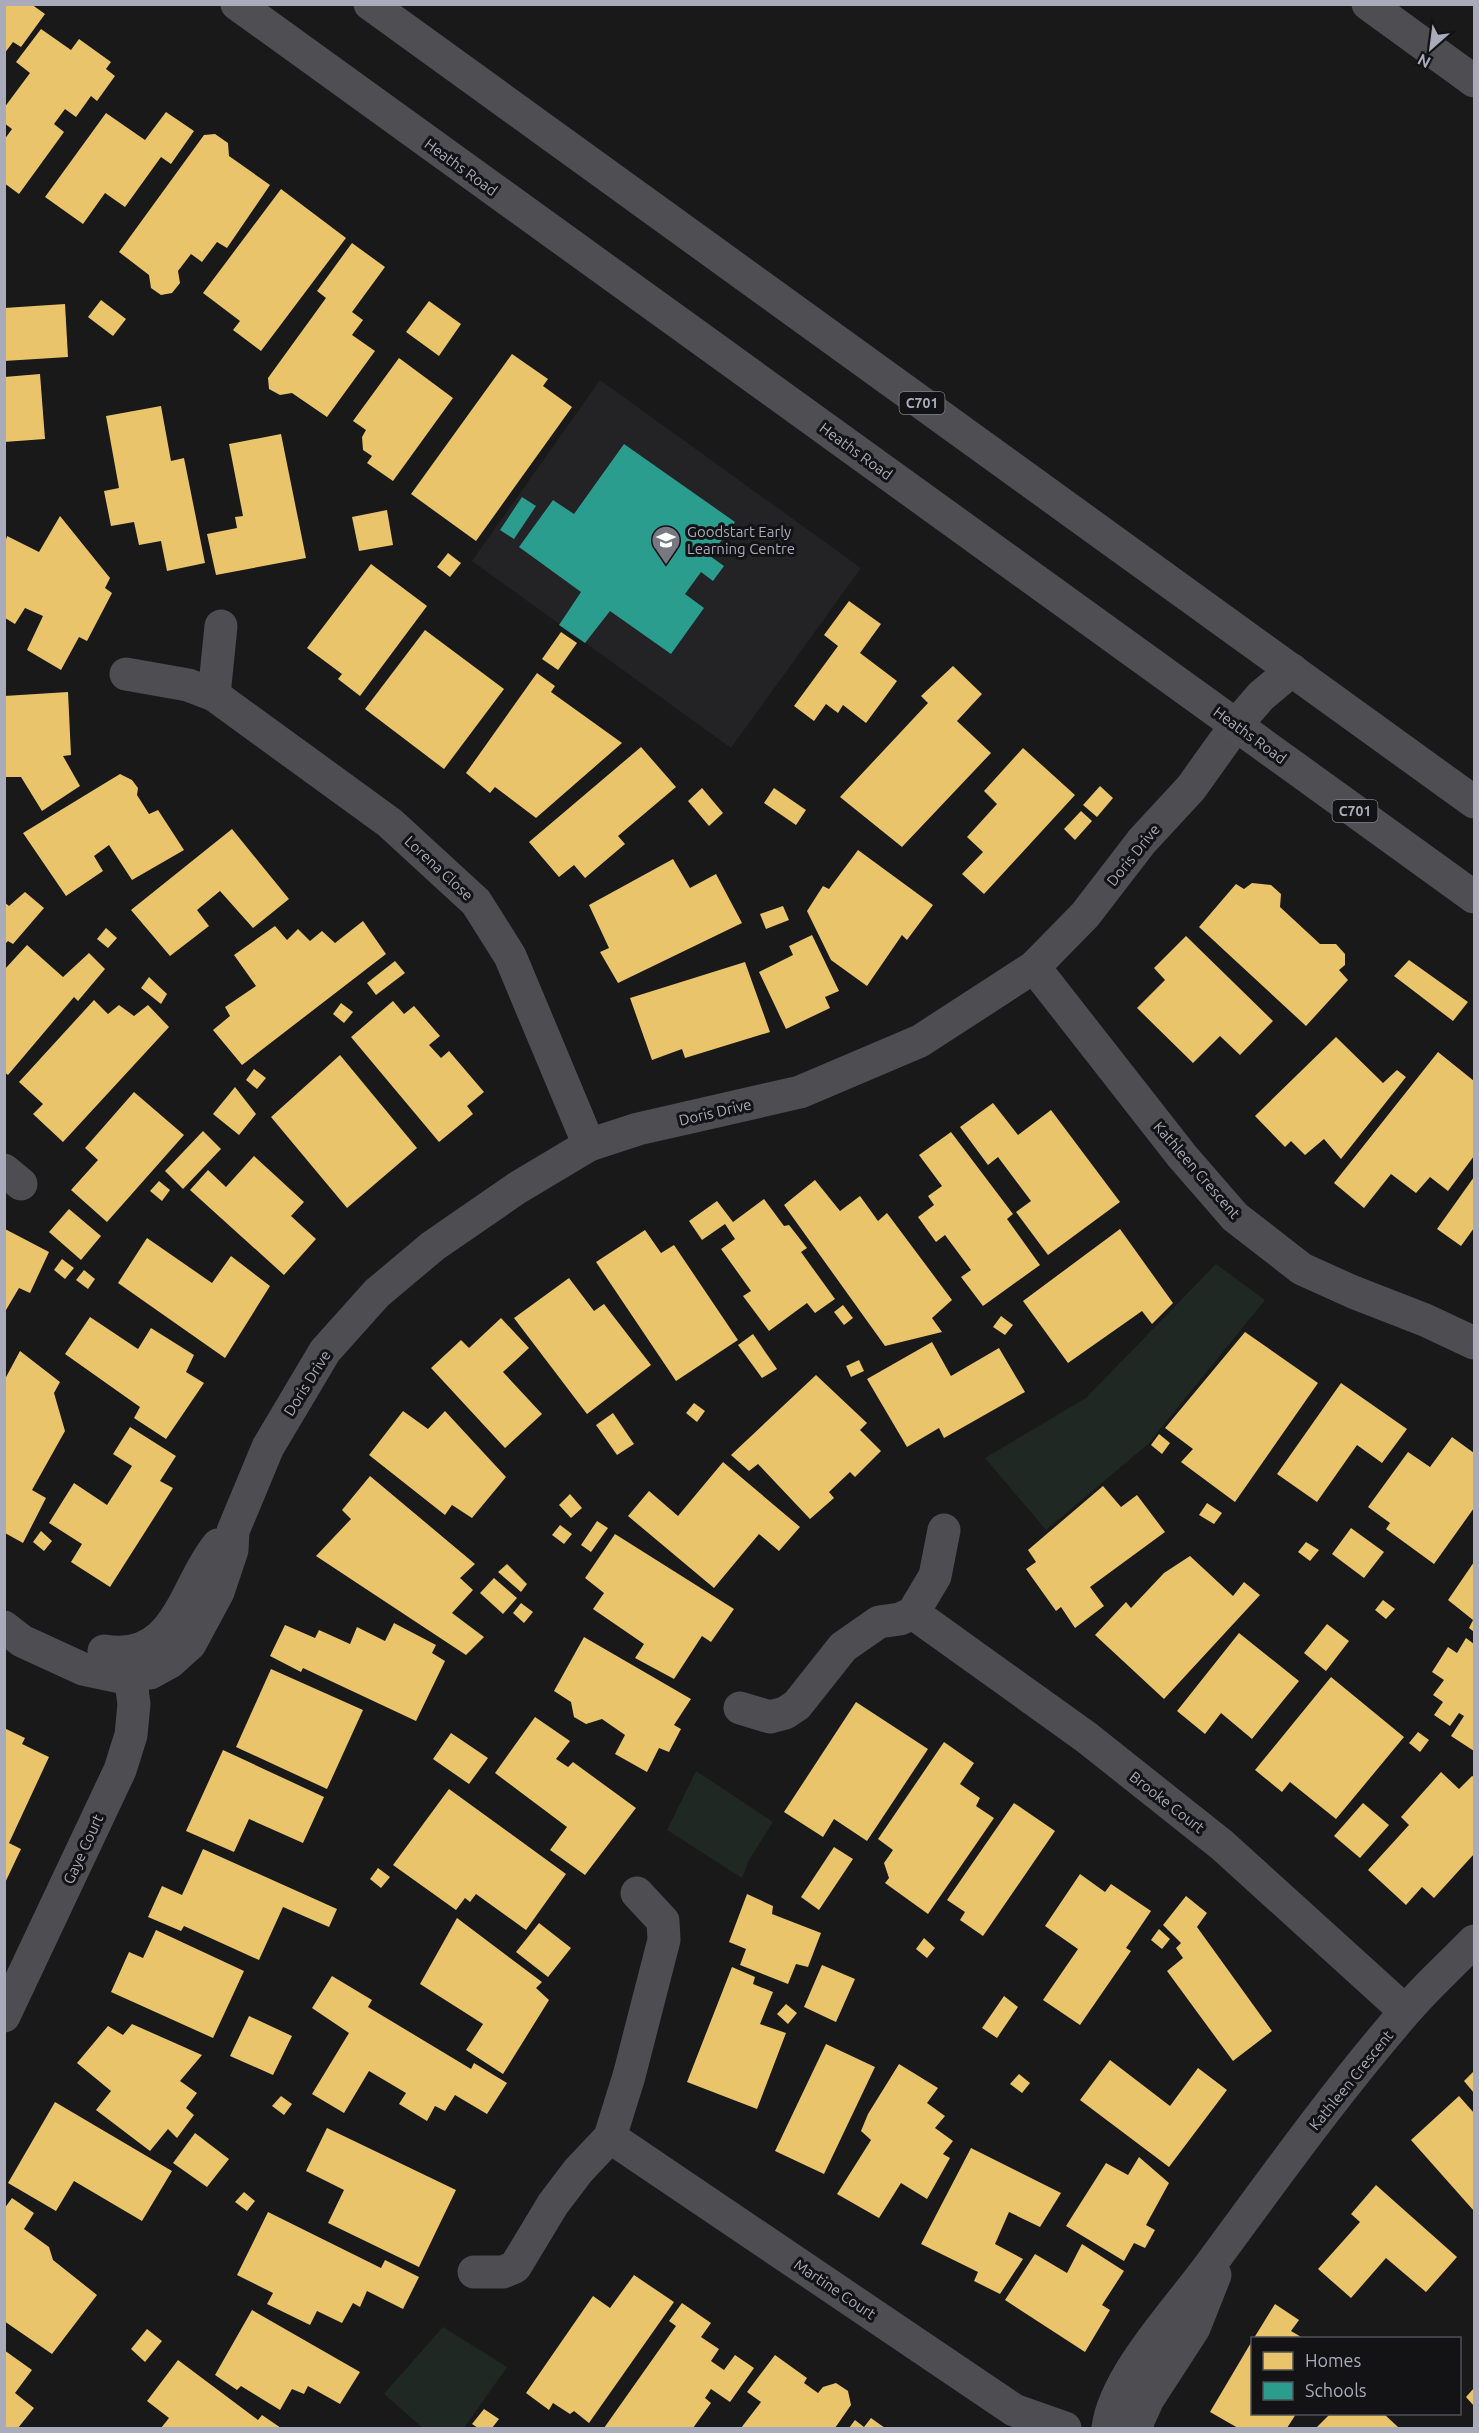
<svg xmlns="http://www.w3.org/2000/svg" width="1479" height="2433" viewBox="0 0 1479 2433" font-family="Ubuntu,sans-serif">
	<rect width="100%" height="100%" fill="#191919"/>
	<path fill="#232225" d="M600,380L861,568L731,748L472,561Z"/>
	<g fill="#202823">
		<path d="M1216,1264L1265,1300L1148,1444L1046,1530L985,1458L1086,1398Z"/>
		<path d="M696,1771L773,1822L749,1860L742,1878L667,1830Z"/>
		<path d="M443,2327L507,2367L464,2428H423L384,2394Z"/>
	</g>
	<g fill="#e9c46a">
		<path d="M4,4H31L45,14L21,47L13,42L4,54Z"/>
		<path d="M41,29L71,50L79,39L111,62L106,69L115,76L97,101L91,96L76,117L65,109L54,124L64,132L19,194L4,183V140L12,129L4,123V108L30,73L16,62Z"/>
		<path d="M166,112L194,131L171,164L161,157L125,207L105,193L83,224L45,197L106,113L145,140Z"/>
		<path d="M215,134L228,143L229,156L270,185L227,248L217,242L202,262L191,254L178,271L180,283L172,293L161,295L151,288L149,275L119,252L204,135Z"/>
		<path d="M281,189L346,238L261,351L233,330L240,321L203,293Z"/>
		<path d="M352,243L385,267L352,312L363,320L352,335L375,351L327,417L292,393L280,395L269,389L268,378L326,298L317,291Z"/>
		<path d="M101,300L126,319L113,336L88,317Z"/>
		<path d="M429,301L461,324L439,356L406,332Z"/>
		<path d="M65,304L68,357L4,361V308Z"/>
		<path d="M512,354L548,379L543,386L572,407L476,541L411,494Z"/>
		<path d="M399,358L453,398L393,481L367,463L372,456L363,450L362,437L366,430L353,421Z"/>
		<path d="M40,374L45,439L4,442V377Z"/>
		<path d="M161,406L171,461L184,458L205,563L167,571L161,541L139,545L134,522L111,526L104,491L119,488L106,416Z"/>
		<path d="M281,434L306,558L216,575L207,534L237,528L235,517L243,516L229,444Z"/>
		<path d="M387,510L393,545L359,551L352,517Z"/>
		<path d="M60,516L110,578L105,588L112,593L87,641L79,637L61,670L27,650L43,616L25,608L15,624L5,618V543L7,536L39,552Z"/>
		<path d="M448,553L461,563L450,577L437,567Z"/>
		<path d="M371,564L427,606L360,696L338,679L342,674L307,648Z"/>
		<path d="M849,601L881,624L860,653L897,681L866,723L843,705L838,713L826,704L814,721L794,706L838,646L824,635Z"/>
		<path d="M425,630L504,689L444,769L365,709Z"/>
		<path d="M561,632L577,643L558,670L542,659Z"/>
		<path d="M953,666L982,694L957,721L991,753L902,847L840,797L928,703L921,696Z"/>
		<path d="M537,673L555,686L551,692L622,743L536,818L495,787L490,793L466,773Z"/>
		<path d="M68,692L71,755L63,756L80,786L42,811L21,777H4V696Z"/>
		<path d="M641,747L676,787L618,836L625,844L585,878L574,865L559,877L529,842Z"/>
		<path d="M1023,748L1075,795L984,894L962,874L983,852L967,837L997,804L984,791Z"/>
		<path d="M120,774L132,780L138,788L137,795L149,814L158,810L184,850L132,880L109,845L94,856L103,871L66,896L23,833Z"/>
		<path d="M1100,786L1113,798L1097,817L1083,805Z"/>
		<path d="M702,788L723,813L709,826L688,801Z"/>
		<path d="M774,788L806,810L796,825L764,803Z"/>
		<path d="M1081,811L1092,821L1075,840L1064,829Z"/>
		<path d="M232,829L289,899L253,928L220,891L197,910L209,926L170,956L131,910Z"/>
		<path d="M858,850L933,905L907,940L902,935L867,986L831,960L807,911L823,886L829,889Z"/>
		<path d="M673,859L690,888L716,874L742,923L618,983L600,952L609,948L589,905Z"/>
		<path d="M1252,883L1271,885L1281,894L1280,907L1320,944H1336L1345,954V965L1339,970L1348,980L1306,1026L1199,927L1236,884L1244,889Z"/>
		<path d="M25,892L44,908L13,944L8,941L4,945V902L9,906Z"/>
		<path d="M783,906L789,920L766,929L760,914Z"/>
		<path d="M363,921L386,954L242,1065L213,1030L230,1016L225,1007L256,986L234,955L275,926L287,940L298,929L310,941L322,931L335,943Z"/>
		<path d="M106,928L117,938L108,948L97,939Z"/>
		<path d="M812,935L839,991L825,997L830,1008L786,1029L759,972L793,955L789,946Z"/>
		<path d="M1186,936L1273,1021L1240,1055L1220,1036L1193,1063L1137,1008L1165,980L1154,968Z"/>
		<path d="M27,945L63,977L89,953L105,969L78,1001L74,997L8,1075L4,1072V970Z"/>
		<path d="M1409,960L1468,1002L1453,1021L1394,976Z"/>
		<path d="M395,961L405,973L376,995L367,983Z"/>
		<path d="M745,962L770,1032L685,1058L682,1049L652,1060L630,998Z"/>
		<path d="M149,977L167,994L161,1004L141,988Z"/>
		<path d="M94,1000L108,1014L119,1005L134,1016L148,1005L169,1027L63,1142L33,1114L43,1104L19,1082Z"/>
		<path d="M393,1001L404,1014L414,1006L440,1036L429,1045L441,1058L449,1051L484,1092L467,1106L473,1114L439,1142L351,1037Z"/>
		<path d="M341,1003L353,1012L344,1023L333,1014Z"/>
		<path d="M1336,1037L1383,1083L1397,1070L1406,1077L1341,1159L1324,1139L1305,1155L1291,1141L1285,1147L1255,1116Z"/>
		<path d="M1438,1052L1474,1081V1156L1448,1191L1430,1177L1416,1193L1391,1174L1364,1208L1334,1183Z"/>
		<path d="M340,1055L417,1148L347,1208L271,1117Z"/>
		<path d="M254,1069L266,1078L257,1089L246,1080Z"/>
		<path d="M235,1087L256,1114L239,1135L213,1114Z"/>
		<path d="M134,1092L184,1135L107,1222L71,1190L98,1160L85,1148Z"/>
		<path d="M993,1103L1018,1135L1051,1110L1120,1202L1048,1255L1016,1212L1031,1201L998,1157L988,1165L960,1127Z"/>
		<path d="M203,1131L221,1149L183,1189L165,1171Z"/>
		<path d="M951,1132L1013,1214L1007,1219L1040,1265L983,1306L961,1277L971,1270L945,1235L936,1242L918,1217L934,1205L928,1196L942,1186L919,1155Z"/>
		<path d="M254,1156L304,1202L291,1216L316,1239L284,1275L190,1190L208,1170L226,1187Z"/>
		<path d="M1474,1177V1228L1461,1246L1437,1229Z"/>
		<path d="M815,1180L840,1211L860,1196L878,1221L887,1213L952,1300L932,1318L942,1332L885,1346L784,1205Z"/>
		<path d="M159,1181L170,1190L162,1201L150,1191Z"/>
		<path d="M764,1199L784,1226L789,1225L807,1248L801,1252L835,1299L815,1313L807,1303L769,1331L743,1296L751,1291L721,1249L735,1239L725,1224L702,1240L689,1221L717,1201L733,1222Z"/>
		<path d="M69,1209L101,1236L81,1260L49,1232Z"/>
		<path d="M5,1229L49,1252L30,1293L19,1288L6,1310L5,1308Z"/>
		<path d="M1120,1229L1173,1303L1152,1324L1142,1311L1068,1363L1023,1301Z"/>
		<path d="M645,1230L661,1253L674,1245L738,1340L676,1381L596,1262Z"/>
		<path d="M147,1238L212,1283L231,1256L270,1286L225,1358L118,1283Z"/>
		<path d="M62,1259L74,1268L65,1279L54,1270Z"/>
		<path d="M84,1270L95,1279L88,1289L76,1280Z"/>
		<path d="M569,1278L594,1311L604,1304L651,1365L587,1414L514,1318Z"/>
		<path d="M843,1305L853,1318L844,1325L834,1312Z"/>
		<path d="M1001,1316L1013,1325L1005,1335L993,1327Z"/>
		<path d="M90,1317L138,1349L151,1328L194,1355L186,1372L204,1383L166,1439L134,1418L140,1407L65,1354Z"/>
		<path d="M501,1318L529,1348L503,1372L542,1414L505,1448L431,1368L461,1340L469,1348Z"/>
		<path d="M1245,1332L1318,1383L1235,1502L1181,1462L1193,1449L1165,1428Z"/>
		<path d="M753,1334L777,1369L762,1378L738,1345Z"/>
		<path d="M932,1342L951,1376L999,1348L1025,1392L944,1438L939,1428L907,1447L867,1379Z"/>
		<path d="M20,1351L60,1382L54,1393L65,1431L32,1490L46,1498L23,1543L5,1533V1379Z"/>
		<path d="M859,1360L864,1371L851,1377L846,1366Z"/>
		<path d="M816,1375L867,1423L860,1430L881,1451L855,1477L850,1472L829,1492L834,1498L810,1519L758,1464L749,1471L731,1455Z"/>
		<path d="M1341,1383L1407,1429L1382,1463L1357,1445L1317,1502L1277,1474Z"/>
		<path d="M694,1403L705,1411L697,1422L686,1413Z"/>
		<path d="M403,1411L428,1429L445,1411L506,1477L472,1518L452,1505L445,1515L369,1455Z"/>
		<path d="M613,1413L634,1444L617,1455L596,1425Z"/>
		<path d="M130,1427L176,1456L160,1481L173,1488L110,1587L71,1562L82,1544L49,1523L74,1483L107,1505L132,1466L113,1454Z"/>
		<path d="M1159,1434L1170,1443L1162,1454L1151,1445Z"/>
		<path d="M1452,1437L1474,1453V1508L1434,1564L1386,1529L1390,1523L1368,1507L1408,1452L1430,1467Z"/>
		<path d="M723,1462L800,1527L779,1551L759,1534L714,1588L628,1516L649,1491L678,1516Z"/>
		<path d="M370,1476L475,1564L460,1578L473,1590L452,1613L484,1637L466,1655L316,1556L351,1519L342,1510Z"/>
		<path d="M1103,1486L1121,1507L1137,1495L1165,1532L1090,1587L1104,1606L1075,1628L1061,1607L1056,1611L1026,1569L1036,1562L1028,1550Z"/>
		<path d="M570,1494L582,1508L571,1518L559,1505Z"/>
		<path d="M1207,1503L1222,1513L1214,1524L1199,1515Z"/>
		<path d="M597,1521L608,1528L591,1552L581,1545Z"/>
		<path d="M560,1525L572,1534L564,1544L552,1535Z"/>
		<path d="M1351,1528L1384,1552L1364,1578L1332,1554Z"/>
		<path d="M41,1531L52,1541L44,1551L33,1542Z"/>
		<path d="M615,1534L734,1609L711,1642L702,1636L674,1679L635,1658L644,1644L593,1609L604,1593L585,1578Z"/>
		<path d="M1306,1542L1319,1550L1310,1561L1298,1552Z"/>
		<path d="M1190,1556L1233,1596L1244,1582L1260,1595L1164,1699L1095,1635L1126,1602L1131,1608L1164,1573Z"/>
		<path d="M1474,1562V1632L1469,1628L1473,1620L1448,1600Z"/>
		<path d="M507,1564L527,1584L521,1592L498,1572Z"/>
		<path d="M494,1578L517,1598L503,1614L480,1593Z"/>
		<path d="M1383,1600L1395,1609L1386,1619L1375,1610Z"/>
		<path d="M521,1603L533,1612L524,1623L513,1613Z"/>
		<path d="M394,1623L436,1645L432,1653L445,1661L416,1721L303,1668L301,1672L270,1656L285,1625L315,1638L319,1630L350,1644L357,1627L385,1641Z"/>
		<path d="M1327,1624L1349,1641L1326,1671L1304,1653Z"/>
		<path d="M1239,1633L1299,1681L1252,1739L1221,1713L1205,1734L1177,1711Z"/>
		<path d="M584,1637L691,1699L674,1725L681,1729L669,1752L659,1748L647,1772L615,1754L625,1735L602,1719L586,1724L574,1717L571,1702L554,1691Z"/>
		<path d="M1466,1638L1474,1644V1751L1451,1736L1464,1716L1459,1713L1450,1726L1434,1715L1443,1702L1433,1695L1444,1680L1432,1672L1448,1647L1457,1653Z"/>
		<path d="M271,1669L363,1710L327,1789L236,1747Z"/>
		<path d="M1331,1677L1404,1737L1336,1819L1290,1782L1282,1792L1255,1770Z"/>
		<path d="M856,1702L928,1749L867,1841L834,1819L823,1837L784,1812Z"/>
		<path d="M535,1717L570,1741L556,1759L568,1767L573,1762L636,1808L585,1875L550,1850L567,1827L495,1773Z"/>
		<path d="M4,1728L25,1738L22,1744L49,1757L9,1843L21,1849L4,1885Z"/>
		<path d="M1418,1732L1429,1740L1420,1752L1409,1743Z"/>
		<path d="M451,1733L488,1758L469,1784L433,1759Z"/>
		<path d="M944,1742L974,1763L960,1784L980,1798L976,1806L994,1818L928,1914L885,1883L889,1878L884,1863L893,1850L878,1839Z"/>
		<path d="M223,1750L324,1797L303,1843L249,1819L234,1852L186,1831Z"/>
		<path d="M1441,1772L1459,1789L1472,1776L1474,1777V1854L1434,1898L1422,1887L1406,1905L1368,1870L1409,1825L1401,1817Z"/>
		<path d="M449,1789L566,1874L526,1930L476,1894L470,1902L465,1898L456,1910L393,1865Z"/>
		<path d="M1014,1803L1055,1831L983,1936L960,1920L965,1912L947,1900Z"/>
		<path d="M1363,1803L1389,1825L1360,1858L1334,1836Z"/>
		<path d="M834,1847L853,1859L819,1910L801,1897Z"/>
		<path d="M203,1849L337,1909L329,1927L283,1907L259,1960L184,1926L181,1931L148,1917L162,1886L182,1895Z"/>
		<path d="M378,1868L390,1877L381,1888L370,1879Z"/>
		<path d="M1080,1874L1105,1892L1111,1884L1151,1911L1126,1948L1131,1951L1080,2025L1043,2000L1078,1949L1045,1926Z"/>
		<path d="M747,1894L773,1906L772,1914L821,1933L808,1967L796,1964L788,1984L740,1965L746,1949L729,1942Z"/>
		<path d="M1186,1896L1207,1913L1197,1927L1272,2031L1233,2061L1167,1971L1183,1958L1176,1948L1181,1943L1163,1925Z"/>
		<path d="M457,1918L542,1982L536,1988L549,2000L503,2074L466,2050L483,2024L420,1984Z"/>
		<path d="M539,1923L571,1948L548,1977L516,1952Z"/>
		<path d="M1159,1929L1170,1939L1162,1949L1151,1940Z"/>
		<path d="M156,1930L244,1971L213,2038L111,1992L129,1952L143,1958Z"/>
		<path d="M924,1938L935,1948L927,1958L916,1949Z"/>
		<path d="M822,1965L855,1979L836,2022L804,2007Z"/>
		<path d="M732,1967L755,1977L753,1984L773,1992L760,2024L786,2033L757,2109L687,2082Z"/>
		<path d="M332,1976L372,2000L368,2007L471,2069L474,2063L507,2083L487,2114L455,2095L445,2111L435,2106L427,2121L399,2104L406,2093L369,2071L344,2113L312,2094L349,2033L312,2008Z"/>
		<path d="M1004,1996L1018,2007L997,2038L982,2028Z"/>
		<path d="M786,2004L797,2013L788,2024L777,2014Z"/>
		<path d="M249,2016L292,2036L273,2075L230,2056Z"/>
		<path d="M132,2024L202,2055L180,2081L197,2093L186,2108L194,2115L177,2138L168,2129L150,2151L96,2110L111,2091L77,2063L108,2026L123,2035Z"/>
		<path d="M826,2044L875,2067L824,2174L775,2151Z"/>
		<path d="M1110,2060L1170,2106L1198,2068L1227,2090L1169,2167L1080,2100Z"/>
		<path d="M899,2064L938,2088L927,2103L945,2116L935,2128L953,2141L943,2154L950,2158L927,2199L901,2183L879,2218L837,2194L871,2140L861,2131L868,2114Z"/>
		<path d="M1474,2071V2093L1464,2081Z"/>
		<path d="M1019,2074L1030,2083L1022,2093L1010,2084Z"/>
		<path d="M281,2096L292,2104L284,2115L272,2106Z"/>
		<path d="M1459,2096L1474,2113V2211L1411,2140Z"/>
		<path d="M55,2102L172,2171L142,2221L74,2181L56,2211L8,2183Z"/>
		<path d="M327,2128L456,2190L419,2267L328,2223L344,2190L306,2171Z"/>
		<path d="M195,2133L229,2159L207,2187L173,2163Z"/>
		<path d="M971,2148L1061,2193L1040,2227L1009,2212L995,2244L1023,2259L1000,2294L974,2281L978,2272L921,2244Z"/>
		<path d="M1139,2157L1169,2183L1146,2225L1155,2230L1145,2248L1134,2243L1124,2261L1066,2226L1106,2163L1128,2175Z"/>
		<path d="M1376,2185L1457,2257L1426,2292L1386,2258L1351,2298L1318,2269L1360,2222L1351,2214Z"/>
		<path d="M244,2192L255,2201L247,2211L235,2202Z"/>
		<path d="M12,2198L34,2213L24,2229L49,2247L53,2260L97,2295L52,2354L4,2321V2209Z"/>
		<path d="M268,2212L381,2268L385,2260L419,2277L403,2309L367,2291L360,2307L353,2303L342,2323L317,2311L310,2325L267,2304L273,2293L237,2275Z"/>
		<path d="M1082,2244L1124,2271L1102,2305L1110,2310L1085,2352L1005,2300L1035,2254L1067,2273Z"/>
		<path d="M634,2275L674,2302L589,2423L574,2411L570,2414L553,2403L549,2410L526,2393L593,2296L610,2308Z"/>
		<path d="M682,2303L711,2323L701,2337L719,2349L711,2361L724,2370L735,2355L754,2368L730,2402L711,2389L705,2398L711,2403L693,2428H604L676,2326L669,2321Z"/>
		<path d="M1275,2304L1299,2320L1291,2331L1303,2338H1254Z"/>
		<path d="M252,2310L360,2372L340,2404L308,2386L304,2394L292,2389L280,2410L241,2386L237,2390L215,2375Z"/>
		<path d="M147,2329L162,2341L145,2362L131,2349Z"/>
		<path d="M1252,2341V2414H1296L1287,2428H1238L1210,2412Z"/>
		<path d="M4,2350L32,2370L15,2393L34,2408L18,2428H4Z"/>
		<path d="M775,2355L807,2378L804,2383L818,2393L823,2387L836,2383L848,2391L851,2405L835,2428H741L761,2402L747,2392Z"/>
		<path d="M178,2360L258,2420L262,2415L281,2428H161L169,2418L147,2401Z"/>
		<path d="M1474,2388V2406L1466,2397Z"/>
		<path d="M484,2409L499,2419L492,2428H478L472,2424Z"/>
		<path d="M1330,2414H1384L1398,2427L1316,2428Z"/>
		<path d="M871,2418L885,2428H849L855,2420L864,2427Z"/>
	</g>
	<g fill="#2a9d8f">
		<path d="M624,444L735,522L710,556L724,566L713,581L701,572L685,594L704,608L671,654L610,611L585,643L559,625L581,592L519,547L553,500L574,514Z"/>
		<path d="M522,497L536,506L514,539L500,530Z"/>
	</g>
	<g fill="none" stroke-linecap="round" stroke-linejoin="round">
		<g stroke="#4d4d52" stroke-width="33">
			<path d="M1368,4L1474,81"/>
			<path d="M126,674L188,685L214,695L221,626"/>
			<path d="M214,695L390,823L476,902L510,956L589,1145"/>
			<path d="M1034,967L1182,1156L1235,1217L1302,1269L1353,1292L1425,1320L1474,1343"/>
			<path d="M4,1170L21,1184"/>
			<path d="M913,1613L1086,1737L1222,1845L1405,2011"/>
			<path d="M4,1627L22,1641L83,1669L121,1677L150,1673L170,1662L190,1644L218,1592L232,1550L233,1531L268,1447L325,1351L377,1293L433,1246L517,1188L589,1145L638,1129L800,1092L920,1041L1034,967L1085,915L1142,841L1191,788L1236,725"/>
			<path d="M104,1651C177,1664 184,1586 218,1545"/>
			<path d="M740,1708L770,1717L785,1713L797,1705L843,1647L879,1622L900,1619L913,1613L935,1576L944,1530"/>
			<path d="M4,2016L120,1770L131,1735L134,1704L127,1653"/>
			<path d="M610,2137L1014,2410L1065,2428"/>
			<path d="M474,2272H503L515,2267L553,2204L578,2171L610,2137L629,2076L664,1940L663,1921L637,1893"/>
			<path d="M1108,2428C1114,2378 1175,2312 1205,2272C1270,2184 1333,2095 1405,2012C1426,1987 1451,1965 1474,1941"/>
			<path d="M1137,2428L1138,2421L1148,2399L1194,2328L1215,2275"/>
		</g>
		<g stroke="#4f4f53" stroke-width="33">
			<path d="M237,4L1474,897"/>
			<path d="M370,4L1474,802"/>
			<path d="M1236,725L1261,696L1292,670"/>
		</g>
	</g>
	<defs>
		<g id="school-pin" transform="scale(1.5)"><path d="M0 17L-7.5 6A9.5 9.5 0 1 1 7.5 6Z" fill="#777882" stroke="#131215"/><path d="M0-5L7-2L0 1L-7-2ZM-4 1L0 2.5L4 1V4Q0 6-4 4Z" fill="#fff"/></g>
	</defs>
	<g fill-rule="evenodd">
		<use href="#school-pin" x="666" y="540"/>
	</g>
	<g text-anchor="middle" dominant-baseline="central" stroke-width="6" stroke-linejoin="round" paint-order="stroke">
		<g fill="#131215" stroke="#7c7d88" stroke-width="1.5">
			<rect x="899.5" y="392" width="45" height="22" rx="4.5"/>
			<rect x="1332.5" y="800" width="45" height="22" rx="4.5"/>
		</g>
		<g font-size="14" font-weight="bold" fill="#a9abba">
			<text x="922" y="403">C701</text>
			<text x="1355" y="811">C701</text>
		</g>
		<g font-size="15" fill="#a9abba" stroke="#131215">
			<text transform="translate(461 167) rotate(36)">Heaths Road</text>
			<text transform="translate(856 451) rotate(36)">Heaths Road</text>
			<text transform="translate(1250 735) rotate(36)">Heaths Road</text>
			<text transform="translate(1133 855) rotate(-51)">Doris Drive</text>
			<text transform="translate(439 868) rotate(43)">Lorena Close</text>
			<text transform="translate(715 1112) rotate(-13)">Doris Drive</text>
			<text transform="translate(1197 1170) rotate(49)">Kathleen Crescent</text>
			<text transform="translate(307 1383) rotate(-58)">Doris Drive</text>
			<text transform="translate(1167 1802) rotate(38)">Brooke Court</text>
			<text transform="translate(83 1849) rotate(-65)">Gaye Court</text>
			<text transform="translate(1351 2080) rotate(-51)">Kathleen Crescent</text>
			<text transform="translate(835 2289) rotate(34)">Martine Court</text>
		</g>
		<g font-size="15" fill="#a9abba" stroke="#131215" text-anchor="start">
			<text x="687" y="531">Goodstart Early<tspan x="687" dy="17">Learning Centre</tspan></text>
		</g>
	</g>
	<rect width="1479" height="2433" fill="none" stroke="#a9abba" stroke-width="12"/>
	<rect x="1251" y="2337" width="210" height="78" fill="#131215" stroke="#4f4f57" stroke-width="1.5"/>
	<rect x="1263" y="2352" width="30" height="18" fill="#e9c46a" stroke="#4f4f57" stroke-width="1.5"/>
	<text x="1305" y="2367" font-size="18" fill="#a9abba">Homes</text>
	<rect x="1263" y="2382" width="30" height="18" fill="#2a9d8f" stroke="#4f4f57" stroke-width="1.5"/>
	<text x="1305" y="2397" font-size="18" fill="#a9abba">Schools</text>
	<g transform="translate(1431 48) rotate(208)" stroke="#131215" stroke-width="4.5" paint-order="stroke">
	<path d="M0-4.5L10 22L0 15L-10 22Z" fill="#a9abba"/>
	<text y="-9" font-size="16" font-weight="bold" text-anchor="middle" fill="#a9abba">N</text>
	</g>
</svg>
